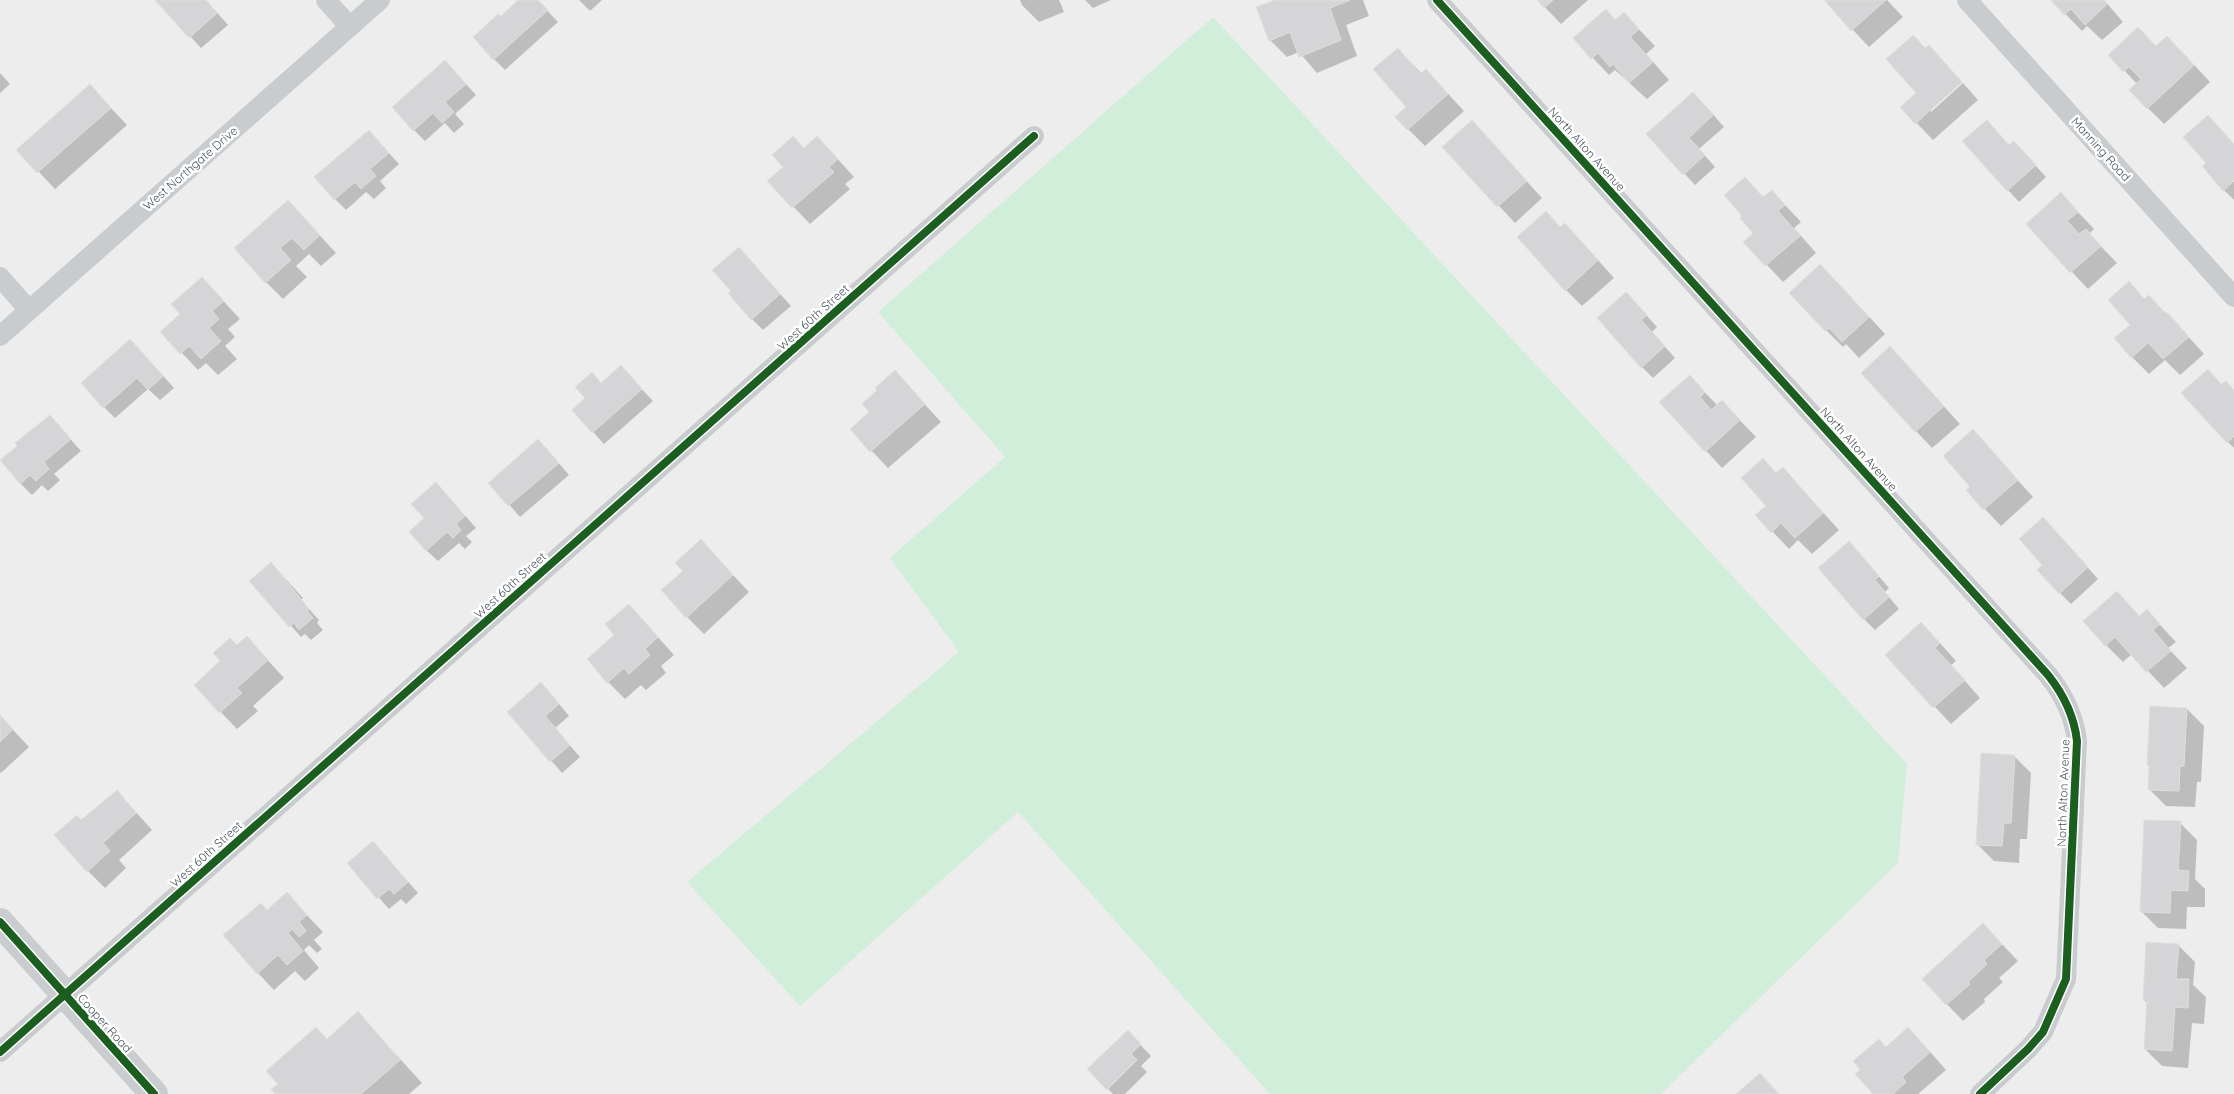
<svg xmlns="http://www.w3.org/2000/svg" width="2234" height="1094" viewBox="0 0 2234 1094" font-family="Quicksand,sans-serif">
	<rect width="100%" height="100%" fill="#eeeded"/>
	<path fill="#d0eed9" d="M1213,17L1907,764L1898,863L1661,1094H1270L1018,812L800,1006L687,882L959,652L890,558L1005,457L878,312Z"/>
	<g fill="#0003">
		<path d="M157,0H206L228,25L201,48Z"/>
		<path d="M520,0H537L558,22L505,70L494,59L501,18Z"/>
		<path d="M579,0H602L590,11Z"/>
		<path d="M1020,0H1059L1064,12L1039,22L1022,5Z"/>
		<path d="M1085,0H1111L1093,8Z"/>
		<path d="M1278,0H1363L1369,16L1346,25L1357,56L1317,73L1299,52L1287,57L1270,40Z"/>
		<path d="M1538,0H1588L1561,24Z"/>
		<path d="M1825,0H1887L1903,17L1869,47Z"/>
		<path d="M2052,0H2104L2123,22L2102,40L2087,26L2082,31Z"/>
		<path d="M1606,11L1616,21L1624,14L1655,46L1646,54L1669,80L1647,99L1615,70L1609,75L1574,38Z"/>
		<path d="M1929,47L1961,81L1931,108V112L1963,83L1978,100L1933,140L1901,107L1918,93L1926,49Z"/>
		<path d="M2157,47L2184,54L2210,82L2164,124L2148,108L2137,84L2110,55Z"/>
		<path d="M1398,49L1422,74L1426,70L1464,111L1425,146L1408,129V107Z"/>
		<path d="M0,73L10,84L0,93Z"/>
		<path d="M456,73L476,95L455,114L464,124L454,133L445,123L425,141L414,130Z"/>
		<path d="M90,86L127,125L55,189L18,150Z"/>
		<path d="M1705,105L1724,127L1699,149L1715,167L1695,185L1648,134Z"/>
		<path d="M369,131L399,164L380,181L386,188L374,199L366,192L346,210L335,199Z"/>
		<path d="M1488,139L1542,198L1515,223L1444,147Z"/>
		<path d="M1964,142L2010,147L2025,154L2046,177L2019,202Z"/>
		<path d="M2234,145V200L2224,190L2207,163Z"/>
		<path d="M804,149L834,155L854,177L845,184L850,189L810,224L769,181Z"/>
		<path d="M1772,191L1801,222L1794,228L1816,253L1783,282L1745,242L1755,233L1744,216Z"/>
		<path d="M2061,194L2094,229L2089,234L2117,263L2088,289L2027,224Z"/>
		<path d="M288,201L336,253L321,266L309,254L296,266L307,277L283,299L266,282Z"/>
		<path d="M1546,212L1561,228L1581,241L1614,278L1582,306L1566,290Z"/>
		<path d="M739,248L791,306L763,330L752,319L732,291Z"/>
		<path d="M202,278L240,319L228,329L235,337L225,346L237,359L218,375L206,363L198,370L162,332L182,314Z"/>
		<path d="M1837,282L1885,334L1859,358L1846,344L1843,347L1826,330Z"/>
		<path d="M2129,283L2145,300L2168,314L2204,354L2180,375L2165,360L2149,374L2132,357Z"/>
		<path d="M1637,305L1657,327L1652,332L1675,358L1653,378L1642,367Z"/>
		<path d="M142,352L174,388L160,400L148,389L115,418L104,407Z"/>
		<path d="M1906,365L1960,424L1932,448L1916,431Z"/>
		<path d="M621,367L653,401L604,444L573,410L587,398L592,374L602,384Z"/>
		<path d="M895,372L941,422L888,468L851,429L871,412Z"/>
		<path d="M1689,376L1718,406L1722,402L1756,437L1722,468L1661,402Z"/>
		<path d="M2222,385L2234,391V448L2228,442Z"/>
		<path d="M50,416L81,451L54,474L60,480L48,491L42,485L32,495L20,483Z"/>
		<path d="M1973,431L2033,497L2001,526L1968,491L1972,487Z"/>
		<path d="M549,452L569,475L520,517L490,483Z"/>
		<path d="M1777,474L1799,486L1839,530L1812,554L1798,540L1789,549L1757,515L1767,506Z"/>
		<path d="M447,495L476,528L466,536L472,542L465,549L459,543L438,561L426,550Z"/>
		<path d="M2054,530L2098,579L2071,604L2060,593L2044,565Z"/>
		<path d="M1860,554L1889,588L1885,592L1899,609L1875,630L1864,619Z"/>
		<path d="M717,558L749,592L704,634L687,617Z"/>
		<path d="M271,563L303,598L301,600L319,620L317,623L323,630L311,640L305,634L301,637L251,581Z"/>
		<path d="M2117,592L2140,617L2147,611L2176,642L2168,648L2187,668L2164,688L2132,654L2123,662L2106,645Z"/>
		<path d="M629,605L674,655L661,666L666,673L646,690L641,685L625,699L608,682L616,635Z"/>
		<path d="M1938,641L1956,661L1951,665L1980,698L1951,724L1887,655Z"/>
		<path d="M237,647L263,655L284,678L253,706L258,711L237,729L195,685Z"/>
		<path d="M552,695L569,716L555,728L580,757L562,773L509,712Z"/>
		<path d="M2187,709L2204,726L2201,782H2197L2195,807L2166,806L2149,789L2151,767L2148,764Z"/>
		<path d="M0,716L29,747L1,773L0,772Z"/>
		<path d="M2014,756L2031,773L2027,839H2020L2019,863L1994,861L1977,844Z"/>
		<path d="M117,791L152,830L119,860L126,868L105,888L88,871L82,822Z"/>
		<path d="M2180,823L2197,840L2195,879L2205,889V907H2187L2186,929L2158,928L2141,911Z"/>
		<path d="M373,842L418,893L406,904L401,899L389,909L348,863Z"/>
		<path d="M287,894L323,932L314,940L322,949L317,953L309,945L304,950L319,968L305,981L295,971L274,990L258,973Z"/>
		<path d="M2000,942L2018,961L1999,978L2003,982L1984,999L1985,1002L1963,1021L1923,979Z"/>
		<path d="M2178,945L2195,962L2193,985L2206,997L2204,1024L2192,1023L2188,1068L2162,1066L2145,1049L2148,1004L2144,1000Z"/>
		<path d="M358,1013L422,1083L409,1094H277L328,1040Z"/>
		<path d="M1128,1032L1151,1056L1141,1066L1147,1072L1125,1094H1113L1089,1069Z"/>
		<path d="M1925,1046L1946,1070L1918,1094H1874L1887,1048Z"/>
	</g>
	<g fill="#d5d5d7" stroke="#dfdfe0">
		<path d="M155,0H206L217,13L189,38Z"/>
		<path d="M518,0H538L548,10L493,60L473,37L498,14L501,16Z"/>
		<path d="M1275,0H1350L1330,8L1341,40L1299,57L1290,32L1269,41L1256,7Z"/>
		<path d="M1537,0H1553L1544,8Z"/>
		<path d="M1824,0H1886L1851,31Z"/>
		<path d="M2051,0H2104L2107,4L2085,25L2071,9L2064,15Z"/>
		<path d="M1606,9L1615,20L1624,12L1639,29L1630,37L1653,62L1629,83L1613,64L1610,67L1598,53L1591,59L1573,38Z"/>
		<path d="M2138,27L2156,46L2167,36L2194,65L2147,109L2129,90L2141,79L2129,67L2123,72L2108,55Z"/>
		<path d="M1913,35L1925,48L1929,45L1962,82L1915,124L1900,107L1916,93L1886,59Z"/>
		<path d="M1398,48L1420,74L1426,69L1448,94L1407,130L1395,117L1406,107L1373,69Z"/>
		<path d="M445,60L466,84L445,102L454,112L442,123L433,113L413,131L392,107Z"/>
		<path d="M90,84L111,108L37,173L16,150Z"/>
		<path d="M1693,92L1713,115L1689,138L1705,155L1683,175L1646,134Z"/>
		<path d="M2208,115L2234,144V181L2223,191L2202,166L2206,163L2183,137Z"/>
		<path d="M1472,120L1527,181L1497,207L1442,147Z"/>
		<path d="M1987,120L2009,145L2014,141L2036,165L2007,191L1962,141Z"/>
		<path d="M369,130L389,153L370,169L376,176L361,189L355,182L334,200L314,177Z"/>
		<path d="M793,136L804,148L817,136L838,159L829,167L834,172L792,208L767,181L783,167L772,155Z"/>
		<path d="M1745,177L1763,197L1772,190L1785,205L1778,211L1800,236L1765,266L1743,242L1753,233L1740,218L1742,216L1724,195Z"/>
		<path d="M2061,192L2078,212L2067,221L2079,234L2086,229L2101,246L2070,273L2026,224Z"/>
		<path d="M288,200L320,235L304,250L292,238L280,248L291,260L265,283L234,248Z"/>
		<path d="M1546,211L1560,227L1565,223L1598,260L1565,291L1517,237Z"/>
		<path d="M739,247L780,294L751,320L728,293L731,291L712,270Z"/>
		<path d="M1820,264L1869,317L1842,342L1829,328L1825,331L1789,293Z"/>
		<path d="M202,277L224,301L212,311L219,319L209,328L221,341L201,359L189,346L180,354L160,332L180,314L171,304Z"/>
		<path d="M2129,281L2144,299L2149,295L2166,314L2168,313L2189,337L2163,359L2148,343L2131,358L2114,338L2130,325L2108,300Z"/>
		<path d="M1626,292L1647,315L1641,320L1665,346L1641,368L1597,318Z"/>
		<path d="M130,339L163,376L148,390L137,378L103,408L81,383Z"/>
		<path d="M1890,346L1944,406L1915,432L1861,373Z"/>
		<path d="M621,365L642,389L592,433L572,410L585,398L575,387L592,372L601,383Z"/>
		<path d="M2208,369L2221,384L2226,381L2234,390V436L2227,443L2181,393Z"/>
		<path d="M895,370L925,404L870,452L850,429L869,412L862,404L877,390L875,388Z"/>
		<path d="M1690,375L1705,392L1700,397L1711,410L1722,400L1740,420L1705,452L1659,402Z"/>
		<path d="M50,415L71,439L44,462L49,469L36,481L30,475L20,484L0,460L17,446L15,443Z"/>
		<path d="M1973,429L2018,480L1983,510L1966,490L1970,487L1943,456Z"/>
		<path d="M538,439L559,463L508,506L488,483Z"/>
		<path d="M1763,458L1776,473L1783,467L1823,513L1795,538L1781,523L1771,533L1755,515L1766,506L1741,478Z"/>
		<path d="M436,482L465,516L456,524L461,530L453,538L447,532L426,551L409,532L424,518L411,504Z"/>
		<path d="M2043,517L2088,567L2059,594L2037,570L2042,565L2019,539Z"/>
		<path d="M701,539L733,575L686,618L661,590L683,571L675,563Z"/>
		<path d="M1849,541L1879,576L1875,580L1889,597L1863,620L1818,568Z"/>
		<path d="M271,562L309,609L307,611L313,618L299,630L294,623L289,627L249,581Z"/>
		<path d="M2117,591L2139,616L2147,609L2160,624L2153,630L2171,651L2146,672L2115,637L2105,646L2083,621Z"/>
		<path d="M629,604L658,637L645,649L650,655L629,674L624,668L607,683L587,659L614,635L605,624Z"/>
		<path d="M1921,622L1940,643L1935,648L1965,680L1933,708L1885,655Z"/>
		<path d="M247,636L268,660L237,688L242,693L219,713L194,685L220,661L213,653L230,638L237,645Z"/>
		<path d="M541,682L559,704L545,716L570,745L550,762L507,712Z"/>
		<path d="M2150,706L2187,708L2184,766H2180L2179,791L2148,790L2149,765H2147Z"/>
		<path d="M0,715L13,729L0,742Z"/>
		<path d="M1981,753L2015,755L2011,823H2004L2002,846L1976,845Z"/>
		<path d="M117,790L136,813L103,843L110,851L87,872L54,835L77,815L81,820Z"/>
		<path d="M2144,820L2181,821L2178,870L2189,871L2188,891L2171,890L2170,913L2140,912Z"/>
		<path d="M373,841L408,882L394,894L389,889L377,899L347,863Z"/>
		<path d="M287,892L307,915L299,922L306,931L299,937L292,929L288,933L303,951L287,965L278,955L257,974L223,935L261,903L267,910Z"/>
		<path d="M1983,923L2002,944L1984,960L1987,964L1968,982L1970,984L1946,1005L1922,979Z"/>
		<path d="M2146,942L2179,944L2176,979H2189L2188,1008L2175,1007L2172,1051L2144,1049L2147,1000H2143Z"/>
		<path d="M358,1011L400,1060L361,1094H275L271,1089L278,1084L266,1071L316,1027L327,1039Z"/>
		<path d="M1908,1027L1930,1052L1902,1077L1906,1082L1893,1094H1873L1855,1074L1860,1070L1853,1061L1879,1039L1886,1047Z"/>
		<path d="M1128,1030L1141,1044L1131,1054L1137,1060L1107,1090L1087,1069Z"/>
		<path d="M1760,1073L1779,1094H1736Z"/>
	</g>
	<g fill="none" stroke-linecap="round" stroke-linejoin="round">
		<g stroke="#c9ccce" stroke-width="20">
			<path d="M326,0L350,27"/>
			<path d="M1437,0L2048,675C2064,695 2074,715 2077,741L2066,979L2043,1032L2028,1049L1980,1094"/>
			<path d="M1967,0L2234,297"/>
			<path d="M0,277L29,310"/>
			<path d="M0,336L380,0"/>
			<path d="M0,1052L1034,136"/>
		</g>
		<path stroke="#c9cdcf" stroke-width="28" d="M0,922L154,1094"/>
		<g stroke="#fff" stroke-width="11">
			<g id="cycleway">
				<path d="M1437,0L2048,675C2064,695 2074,715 2077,741L2066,979L2043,1032L2028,1049L1980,1094"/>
				<path d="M0,922L154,1094"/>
				<path d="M0,1052L1034,136"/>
			</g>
		</g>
		<use href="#cycleway" stroke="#1b5e20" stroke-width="8"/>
	</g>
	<g text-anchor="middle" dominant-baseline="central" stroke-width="5" stroke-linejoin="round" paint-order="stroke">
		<g font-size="12" fill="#44515a" stroke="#fff">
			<text transform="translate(1587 149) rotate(48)">North Alton Avenue</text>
			<text transform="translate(2101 149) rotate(48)">Manning Road</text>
			<text transform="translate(190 168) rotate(-41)">West Northgate Drive</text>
			<text transform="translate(813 317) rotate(-42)">West 60th Street</text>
			<text transform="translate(1859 449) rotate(48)">North Alton Avenue</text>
			<text transform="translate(510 585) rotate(-42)">West 60th Street</text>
			<text transform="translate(2063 793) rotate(-88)">North Alton Avenue</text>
			<text transform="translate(206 854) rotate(-42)">West 60th Street</text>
			<text transform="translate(105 1023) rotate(48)">Cooper Road</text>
		</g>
	</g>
</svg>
